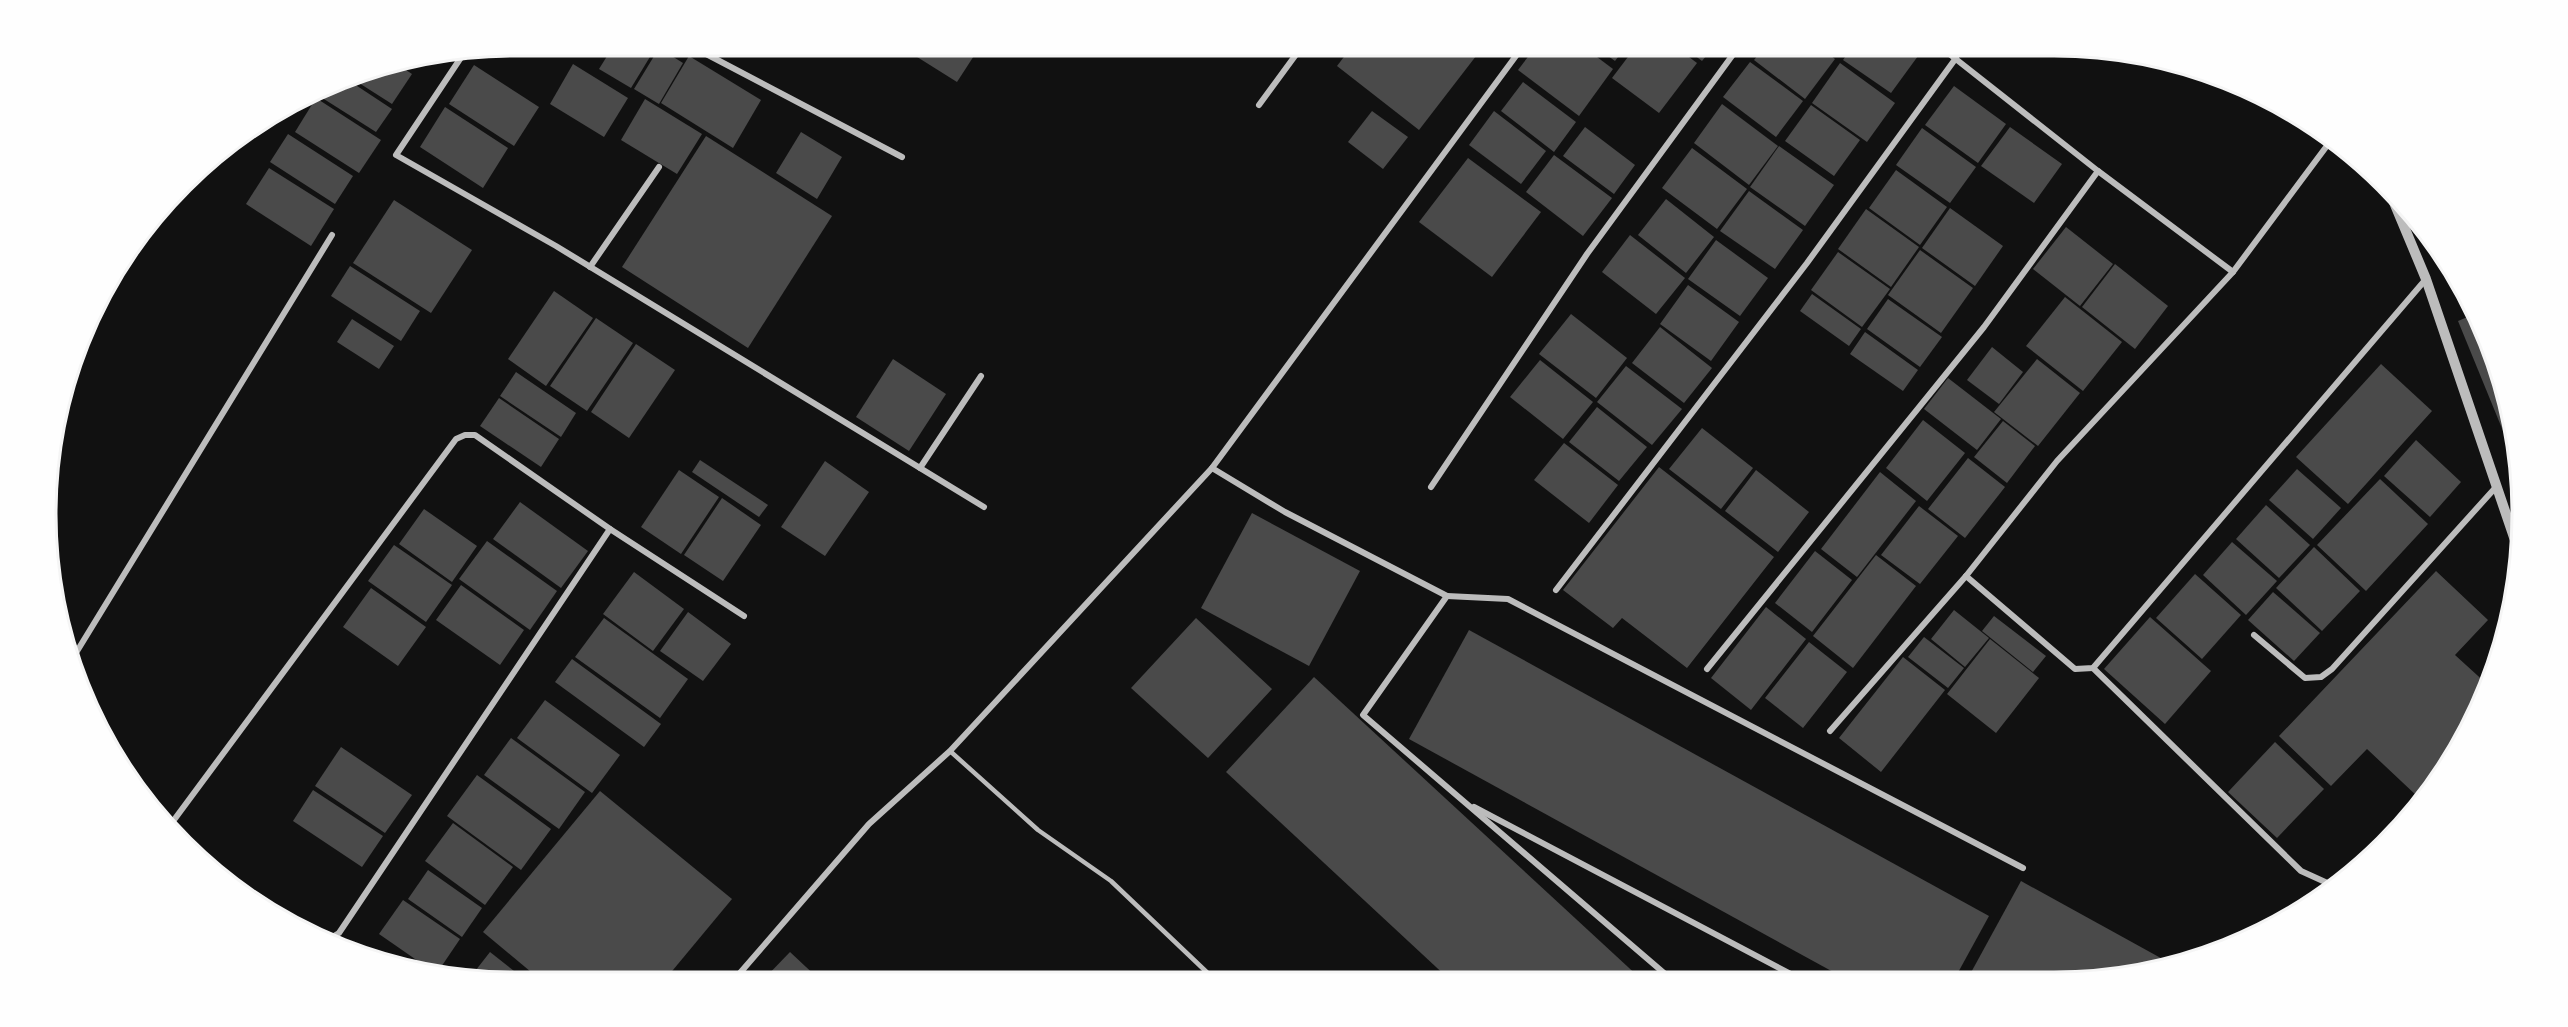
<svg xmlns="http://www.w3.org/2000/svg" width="2568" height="1027" viewBox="0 0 2568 1027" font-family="Bitter,serif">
	<rect width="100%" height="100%" fill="#111"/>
	<g fill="#4a4a4a">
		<path d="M614,45L656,47L631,88L599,69Z"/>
		<path d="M898,45H981L957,82Z"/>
		<path d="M1353,45H1480L1483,47L1419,130L1337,66Z"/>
		<path d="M1537,45H1581L1613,69L1579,116L1518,70Z"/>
		<path d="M1593,45H1627L1615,61Z"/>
		<path d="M1637,45H1673L1697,63L1659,113L1612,78Z"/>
		<path d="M1681,45H1715L1702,61Z"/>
		<path d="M1766,45H1817L1835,59L1805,99L1754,60Z"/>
		<path d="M1822,45H1844L1836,56Z"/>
		<path d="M1854,45H1901L1918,56L1891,93L1843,60Z"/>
		<path d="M659,48L683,63L659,104L634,89Z"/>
		<path d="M689,56L761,100L733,148L661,103Z"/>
		<path d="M422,60L416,68L407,63L418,61Z"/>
		<path d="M1750,62L1803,101L1776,137L1723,97Z"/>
		<path d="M1840,63L1895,103L1867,142L1812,103Z"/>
		<path d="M397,64L412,74L392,104L348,76L363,70Z"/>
		<path d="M573,64L628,98L604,137L550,104Z"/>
		<path d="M474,65L539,107L514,146L449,104Z"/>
		<path d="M345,78L392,109L376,132L316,94L318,90Z"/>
		<path d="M1523,82L1576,122L1554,152L1501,111Z"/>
		<path d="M1954,86L2006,124L1978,163L1925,125Z"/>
		<path d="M316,98L381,140L359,173L295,132Z"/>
		<path d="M645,99L702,134L677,174L621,140Z"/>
		<path d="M1722,104L1778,146L1749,185L1694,143Z"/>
		<path d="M1811,105L1860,140L1834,176L1785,141Z"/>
		<path d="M445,107L508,148L483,188L420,147Z"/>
		<path d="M1372,111L1408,137L1383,169L1348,142Z"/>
		<path d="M1494,111L1546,151L1521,184L1469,145Z"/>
		<path d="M1585,127L1635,165L1614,194L1563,156Z"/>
		<path d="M2010,127L2062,164L2034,203L1981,166Z"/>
		<path d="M1922,128L1976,167L1950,203L1896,165Z"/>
		<path d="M801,132L842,157L817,199L776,173Z"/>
		<path d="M288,134L353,176L335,204L270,162Z"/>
		<path d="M706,136L832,216L748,348L622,267Z"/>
		<path d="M1779,146L1834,185L1805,226L1750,187Z"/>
		<path d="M1692,148L1747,189L1717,229L1662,188Z"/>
		<path d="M1554,155L1612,198L1583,236L1526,192Z"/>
		<path d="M1468,158L1541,212L1492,277L1419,222Z"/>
		<path d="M269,168L334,209L311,246L246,204Z"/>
		<path d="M1896,170L1947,207L1920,245L1869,208Z"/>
		<path d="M1749,191L1803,230L1775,269L1720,231Z"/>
		<path d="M1666,199L1714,237L1686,273L1638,235Z"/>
		<path d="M394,200L472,250L431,313L353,263Z"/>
		<path d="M1950,208L2003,246L1975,286L1922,248Z"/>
		<path d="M1866,209L1919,247L1891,287L1838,249Z"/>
		<path d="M2066,227L2113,264L2080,306L2033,269Z"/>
		<path d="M1630,235L1685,278L1656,314L1602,272Z"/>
		<path d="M1716,240L1768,278L1740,316L1688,279Z"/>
		<path d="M1920,250L1973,288L1941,333L1888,295Z"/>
		<path d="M1838,252L1890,289L1862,327L1811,290Z"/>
		<path d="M2115,264L2168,306L2135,349L2082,307Z"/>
		<path d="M350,266L420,311L401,341L331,296Z"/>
		<path d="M1688,285L1739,322L1711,361L1660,324Z"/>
		<path d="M554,291L593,318L546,386L508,359Z"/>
		<path d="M1812,294L1861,329L1849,346L1800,311Z"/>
		<path d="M2065,297L2122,342L2083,391L2026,346Z"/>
		<path d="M1888,299L1942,337L1920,367L1867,329Z"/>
		<path d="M2477,313L2507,392L2519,470L2458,321Z"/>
		<path d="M1571,314L1627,358L1596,398L1539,354Z"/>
		<path d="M596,318L633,343L587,411L550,386Z"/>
		<path d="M352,319L394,346L379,369L337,342Z"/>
		<path d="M1660,327L1712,368L1684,403L1632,363Z"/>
		<path d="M1865,332L1918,370L1903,391L1850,354Z"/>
		<path d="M636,344L675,370L629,438L591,412Z"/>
		<path d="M1992,347L2023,372L1999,404L1967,380Z"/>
		<path d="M893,359L946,394L909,451L856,417Z"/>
		<path d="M2037,359L2080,393L2038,446L1994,412Z"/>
		<path d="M1540,360L1593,402L1563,439L1510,397Z"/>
		<path d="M2381,364L2432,411L2348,504L2296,457Z"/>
		<path d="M1626,366L1682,409L1652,445L1597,402Z"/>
		<path d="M516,372L576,413L561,437L500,396Z"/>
		<path d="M1948,378L2001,419L1977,450L1924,409Z"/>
		<path d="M499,398L559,439L541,467L480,426Z"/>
		<path d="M1597,407L1647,447L1619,481L1569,442Z"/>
		<path d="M1923,420L1965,453L1927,501L1886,468Z"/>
		<path d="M2003,421L2035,446L2007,483L1974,457Z"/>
		<path d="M1702,428L1753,468L1721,509L1669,469Z"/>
		<path d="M2416,440L2461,482L2430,517L2384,476Z"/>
		<path d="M1564,443L1618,485L1589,523L1534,480Z"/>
		<path d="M1968,458L2005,487L1965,538L1928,509Z"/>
		<path d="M700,460L768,505L759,517L692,472Z"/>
		<path d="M825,461L869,492L825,556L781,527Z"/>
		<path d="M1659,467L1774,557L1687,668L1622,618L1613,628L1563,590Z"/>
		<path d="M2297,469L2341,508L2313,539L2269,500Z"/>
		<path d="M679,470L719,497L681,554L641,527Z"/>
		<path d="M1756,470L1809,512L1778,552L1725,511Z"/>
		<path d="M1880,472L1916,501L1857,577L1821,549Z"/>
		<path d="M2380,479L2428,524L2366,591L2317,545Z"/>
		<path d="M722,498L761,525L723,581L684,555Z"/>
		<path d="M520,502L588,551L561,588L493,539Z"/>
		<path d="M2266,505L2310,545L2279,578L2236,539Z"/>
		<path d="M1919,506L1958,536L1920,584L1881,555Z"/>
		<path d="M424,509L477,546L452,582L399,544Z"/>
		<path d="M1252,513L1360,571L1309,666L1201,608Z"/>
		<path d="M487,541L557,591L530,630L459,579Z"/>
		<path d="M2232,542L2277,581L2246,615L2203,575Z"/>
		<path d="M394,545L452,585L426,622L368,581Z"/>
		<path d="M2314,547L2360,591L2322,631L2276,588Z"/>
		<path d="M1815,551L1852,580L1812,632L1775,603Z"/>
		<path d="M1876,555L1916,586L1853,668L1813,636Z"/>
		<path d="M2436,571L2488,620L2455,655L2488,685L2449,764L2418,797L2367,749L2331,786L2279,736Z"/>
		<path d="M634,572L684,609L653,651L603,614Z"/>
		<path d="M2195,574L2241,615L2202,659L2156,618Z"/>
		<path d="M461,585L524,630L500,665L436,620Z"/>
		<path d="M371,588L426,627L398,666L343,627Z"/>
		<path d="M2273,592L2320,633L2294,661L2248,620Z"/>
		<path d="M1766,607L1806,639L1751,710L1711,678Z"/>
		<path d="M1954,610L1989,638L1965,667L1931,639Z"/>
		<path d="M688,612L731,644L703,681L660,651Z"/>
		<path d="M1994,616L2046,656L2033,672L1982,631Z"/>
		<path d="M2150,617L2211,671L2165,724L2104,669Z"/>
		<path d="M604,618L688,679L660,718L575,657Z"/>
		<path d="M1196,618L1272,689L1208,758L1131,688Z"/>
		<path d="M1469,630L1989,916L1955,978L1846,979L1409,739Z"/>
		<path d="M1924,637L1964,668L1948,688L1908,657Z"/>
		<path d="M1990,639L2039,678L1996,733L1947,694Z"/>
		<path d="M1809,642L1847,672L1803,728L1765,698Z"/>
		<path d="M1903,657L1945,690L1881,772L1839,738Z"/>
		<path d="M572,659L661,724L644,747L555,682Z"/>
		<path d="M1314,677L1641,979L1450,980L1226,772Z"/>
		<path d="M545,700L620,755L592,793L517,738Z"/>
		<path d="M511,738L585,792L559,829L484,775Z"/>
		<path d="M2275,742L2324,789L2277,838L2228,792Z"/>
		<path d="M341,747L412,795L385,833L315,786Z"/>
		<path d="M477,775L551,829L521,870L447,816Z"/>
		<path d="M313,790L383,836L362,867L293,821Z"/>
		<path d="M600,791L732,899L663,982H543L483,932Z"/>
		<path d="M453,823L513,867L485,905L425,861Z"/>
		<path d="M428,870L482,908L462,937L408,899Z"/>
		<path d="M2021,881L2168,962L2116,978H1968Z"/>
		<path d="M403,900L460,939L439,970L428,968L379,934Z"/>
		<path d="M490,952L528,982L472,975Z"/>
		<path d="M790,952L821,981H762Z"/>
	</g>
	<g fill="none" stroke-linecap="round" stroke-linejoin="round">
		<path stroke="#bcbcbc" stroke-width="4.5" d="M950,751L1038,830L1111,881L1215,980"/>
		<g stroke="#bcbcbc" stroke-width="6">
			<path d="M689,45L902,157"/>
			<path d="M1938,45L2098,171L2233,272"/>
			<path d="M1092,47L1093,45"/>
			<path d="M464,53L396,155L556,246L984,507"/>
			<path d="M1259,105L1303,45"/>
			<path d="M590,267L659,167"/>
			<path d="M920,468L981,376"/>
			<path d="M1212,468L1285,512L1447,596L1363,715L1671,979"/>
			<path d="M1431,487L1587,254L1740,45"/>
			<path d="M1966,576L2075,669L2093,668L2426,279"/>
			<path d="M1556,590L1807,263L1956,58"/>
			<path d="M1447,596L1508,599L2023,868"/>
			<path d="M2254,635L2305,678L2321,677L2332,669L2496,487"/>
			<path d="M71,661L332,235"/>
			<path d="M2093,668L2301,871L2334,886"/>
			<path d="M1707,669L1984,327L2098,171"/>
			<path d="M1830,731L1966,576L2057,461L2233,272L2332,139"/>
			<path d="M1474,807L1800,979"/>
			<path d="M171,824L456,439L465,435H475L610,529L744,616"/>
			<path d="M206,861L275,910"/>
			<path d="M329,939L339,933L610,529"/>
			<path d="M733,981L869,824L950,751L1212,468L1524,45"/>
		</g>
		<path stroke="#bcbcbc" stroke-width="10" d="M2388,188L2426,279L2520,555"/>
	</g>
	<path d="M0 0H2568V1027H0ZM514 56H2054A458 458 0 0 1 2512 514V514A458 458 0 0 1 2054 972H514A458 458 0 0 1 56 514V514A458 458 0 0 1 514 56Z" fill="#fefefe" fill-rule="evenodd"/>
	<path fill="none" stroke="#f5f5f5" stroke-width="3" d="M514 56H2054A458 458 0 0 1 2512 514V514A458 458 0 0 1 2054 972H514A458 458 0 0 1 56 514V514A458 458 0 0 1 514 56Z"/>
</svg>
